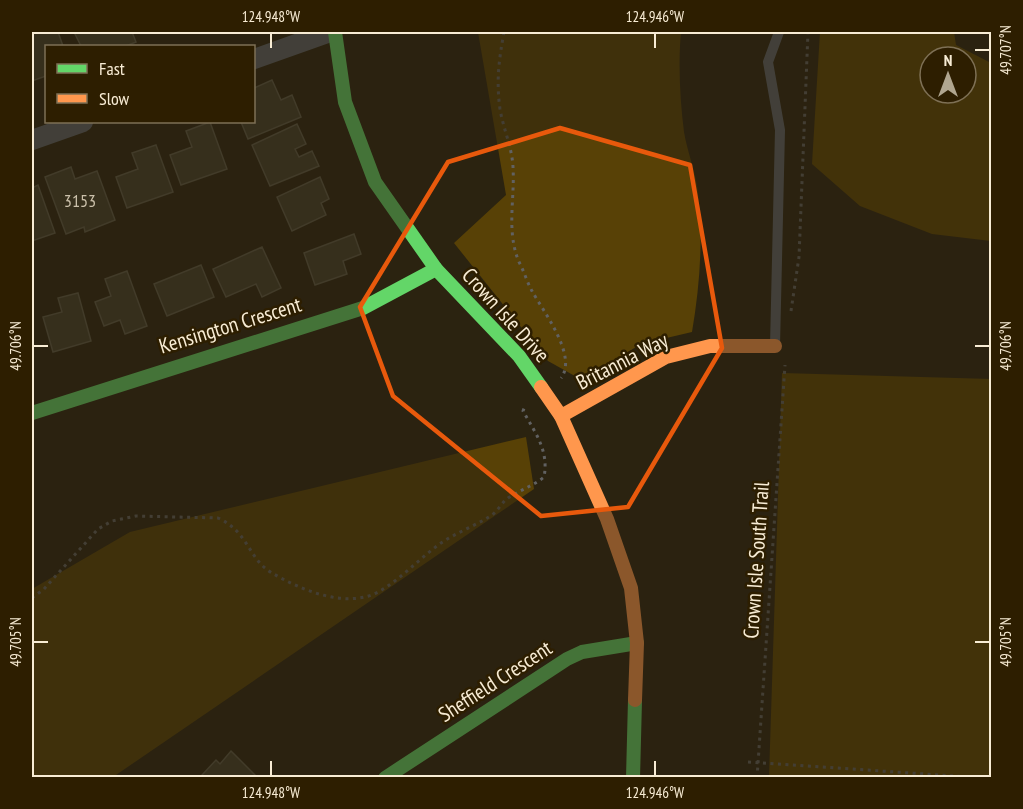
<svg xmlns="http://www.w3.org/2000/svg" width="1023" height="809" viewBox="0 0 1023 809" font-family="'PT Sans Narrow',sans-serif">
	<rect width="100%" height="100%" fill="#2b2310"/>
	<g fill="#584106">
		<path d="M478,32H681C678,64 680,100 684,132C687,150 694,168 697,186C704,234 700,285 692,332L641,344L582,380L548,361L454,243L506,195Z"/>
		<path d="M526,437L534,489L113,777H32V589L130,532Z"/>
	</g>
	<g fill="#5e4502" fill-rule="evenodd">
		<path d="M820,32H954L956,45L991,63V241L932,234L860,206L812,164ZM930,57H966V93H930Z"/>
		<path d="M782,373L991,379V777H769Z"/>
	</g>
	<g fill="#433e2c" stroke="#5d5947" stroke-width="1.5">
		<path d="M32,32H58L63,46H46V76L32,81Z"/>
		<path d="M74,32H132L136,42L126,46H81Z"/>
		<path d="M272,80L281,100L292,95L301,117L248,139L241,122H254V88Z"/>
		<path d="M210,122L227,169L181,185L170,155L192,147L186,131Z"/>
		<path d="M297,124L306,144L295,149L299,157L312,151L319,166L270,186L252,145Z"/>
		<path d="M156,145L173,192L127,208L116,177L138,169L132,153Z"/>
		<path d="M71,167L75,179L97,171L115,220L85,232L84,227L66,234L45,177Z"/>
		<path d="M320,177L329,199L321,203L326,215L292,231L277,197Z"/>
		<path d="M38,185L55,233L32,241V188Z"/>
		<path d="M354,234L361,254L343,261L347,274L315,285L304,253Z"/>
		<path d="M262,247L281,288L262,297L256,284L226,297L213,269Z"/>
		<path d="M201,265L214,297L167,316L154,284Z"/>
		<path d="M127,271L147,326L125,334L120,320L104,326L95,302L111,296L105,279Z"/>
		<path d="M78,293L91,341L53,352L43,317L62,312L58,298Z"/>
		<path d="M231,751L258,778H204L202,775L216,760L220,764Z"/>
	</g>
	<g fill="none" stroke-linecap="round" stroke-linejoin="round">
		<g stroke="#616161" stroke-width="3" stroke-dasharray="3 4.5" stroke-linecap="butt">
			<path d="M504,32C499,60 496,80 500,109C503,128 512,147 513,167C515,199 506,231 519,262C524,271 527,282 532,291C543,311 578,356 561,378"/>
			<path d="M791,311L799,257L808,32"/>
			<path d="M32,598L44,589L98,529L112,521L136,516L218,518C249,532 248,559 272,573C301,590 347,610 380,591C402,578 420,558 441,543C456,533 474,526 489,517C497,513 501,503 508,498C520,490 533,486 544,477C549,451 536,434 523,411L525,406"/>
			<path d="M748,762L984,778"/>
			<path d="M757,778L785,365"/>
		</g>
		<path stroke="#5e636c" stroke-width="10" d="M775,346L780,130L768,62L779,32"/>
		<g stroke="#5e636c" stroke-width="20">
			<path d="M254,59L330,32"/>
			<path d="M32,140L83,122"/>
		</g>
		<g stroke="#63d668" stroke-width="14">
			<path d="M335,32L345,102L375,182L436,269L519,356L541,387"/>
			<path d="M32,413L363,308L436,269"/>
			<path d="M385,778L567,659L582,652L637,643"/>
			<path d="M633,778L635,700"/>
		</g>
		<g stroke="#ff974d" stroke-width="14">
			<path d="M541,387L561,416L607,519L631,588L637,643L635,700"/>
			<path d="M561,416L666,357L710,346H775"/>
		</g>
	</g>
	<path d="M0 0H1023V809H0ZM560,128L690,165L722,348L628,507L541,516L393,396L360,307L448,162Z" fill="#2b2310" fill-opacity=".55" fill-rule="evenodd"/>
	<path fill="none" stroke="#e8590c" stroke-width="4.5" stroke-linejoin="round" d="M560,128L690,165L722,348L628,507L541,516L393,396L360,307L448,162Z"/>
	<path fill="none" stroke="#f8ecd4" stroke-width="2" d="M271,33V48M655,33V48M975,50H990M33,346H48M975,346H990M33,642H48M975,642H990M271,761V776M655,761V776"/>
	<g text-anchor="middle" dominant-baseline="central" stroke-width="5" stroke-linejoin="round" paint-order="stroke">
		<g font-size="18" fill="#cbc0aa">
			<text x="80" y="200">3153</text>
		</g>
		<g font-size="21" fill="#f8ecd4" stroke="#2d1e00">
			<text transform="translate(506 315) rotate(48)">Crown Isle Drive</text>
			<text transform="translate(230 325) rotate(-17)">Kensington Crescent</text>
			<text transform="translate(622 361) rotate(-27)">Britannia Way</text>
			<text transform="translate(756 560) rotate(-86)">Crown Isle South Trail</text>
			<text transform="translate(495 681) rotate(-33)">Sheffield Crescent</text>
		</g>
	</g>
	<rect width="1023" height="809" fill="none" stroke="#2d1e00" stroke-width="66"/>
	<rect x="45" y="45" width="210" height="78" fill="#2d1e00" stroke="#7e7055" stroke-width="1.5"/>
	<rect x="57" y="64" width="30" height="9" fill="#63d668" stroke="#7e7055" stroke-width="1.5"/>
	<text x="99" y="75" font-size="18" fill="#f8ecd4">Fast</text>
	<rect x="57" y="94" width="30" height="9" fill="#ff974d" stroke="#7e7055" stroke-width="1.5"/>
	<text x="99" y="105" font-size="18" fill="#f8ecd4">Slow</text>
	<g transform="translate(948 75)"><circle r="28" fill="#2d1e00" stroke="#7e7055" stroke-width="1.5"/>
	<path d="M0-4.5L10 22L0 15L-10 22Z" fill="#b0a68f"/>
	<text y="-9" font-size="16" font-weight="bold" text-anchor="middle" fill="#f8ecd4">N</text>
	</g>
	<rect x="33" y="33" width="957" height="743" fill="none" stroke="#f8ecd4" stroke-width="2"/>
	<g font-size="15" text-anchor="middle" fill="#f8ecd4">
		<text x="271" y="22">124.948°W</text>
		<text x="655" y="22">124.946°W</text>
		<text transform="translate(1006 50) rotate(-90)" y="5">49.707°N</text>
		<text transform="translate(16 346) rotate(-90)" y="5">49.706°N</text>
		<text transform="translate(1006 346) rotate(-90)" y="5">49.706°N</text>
		<text transform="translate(16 642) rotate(-90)" y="5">49.705°N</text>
		<text transform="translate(1006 642) rotate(-90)" y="5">49.705°N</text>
		<text x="271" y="798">124.948°W</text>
		<text x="655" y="798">124.946°W</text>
	</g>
</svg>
